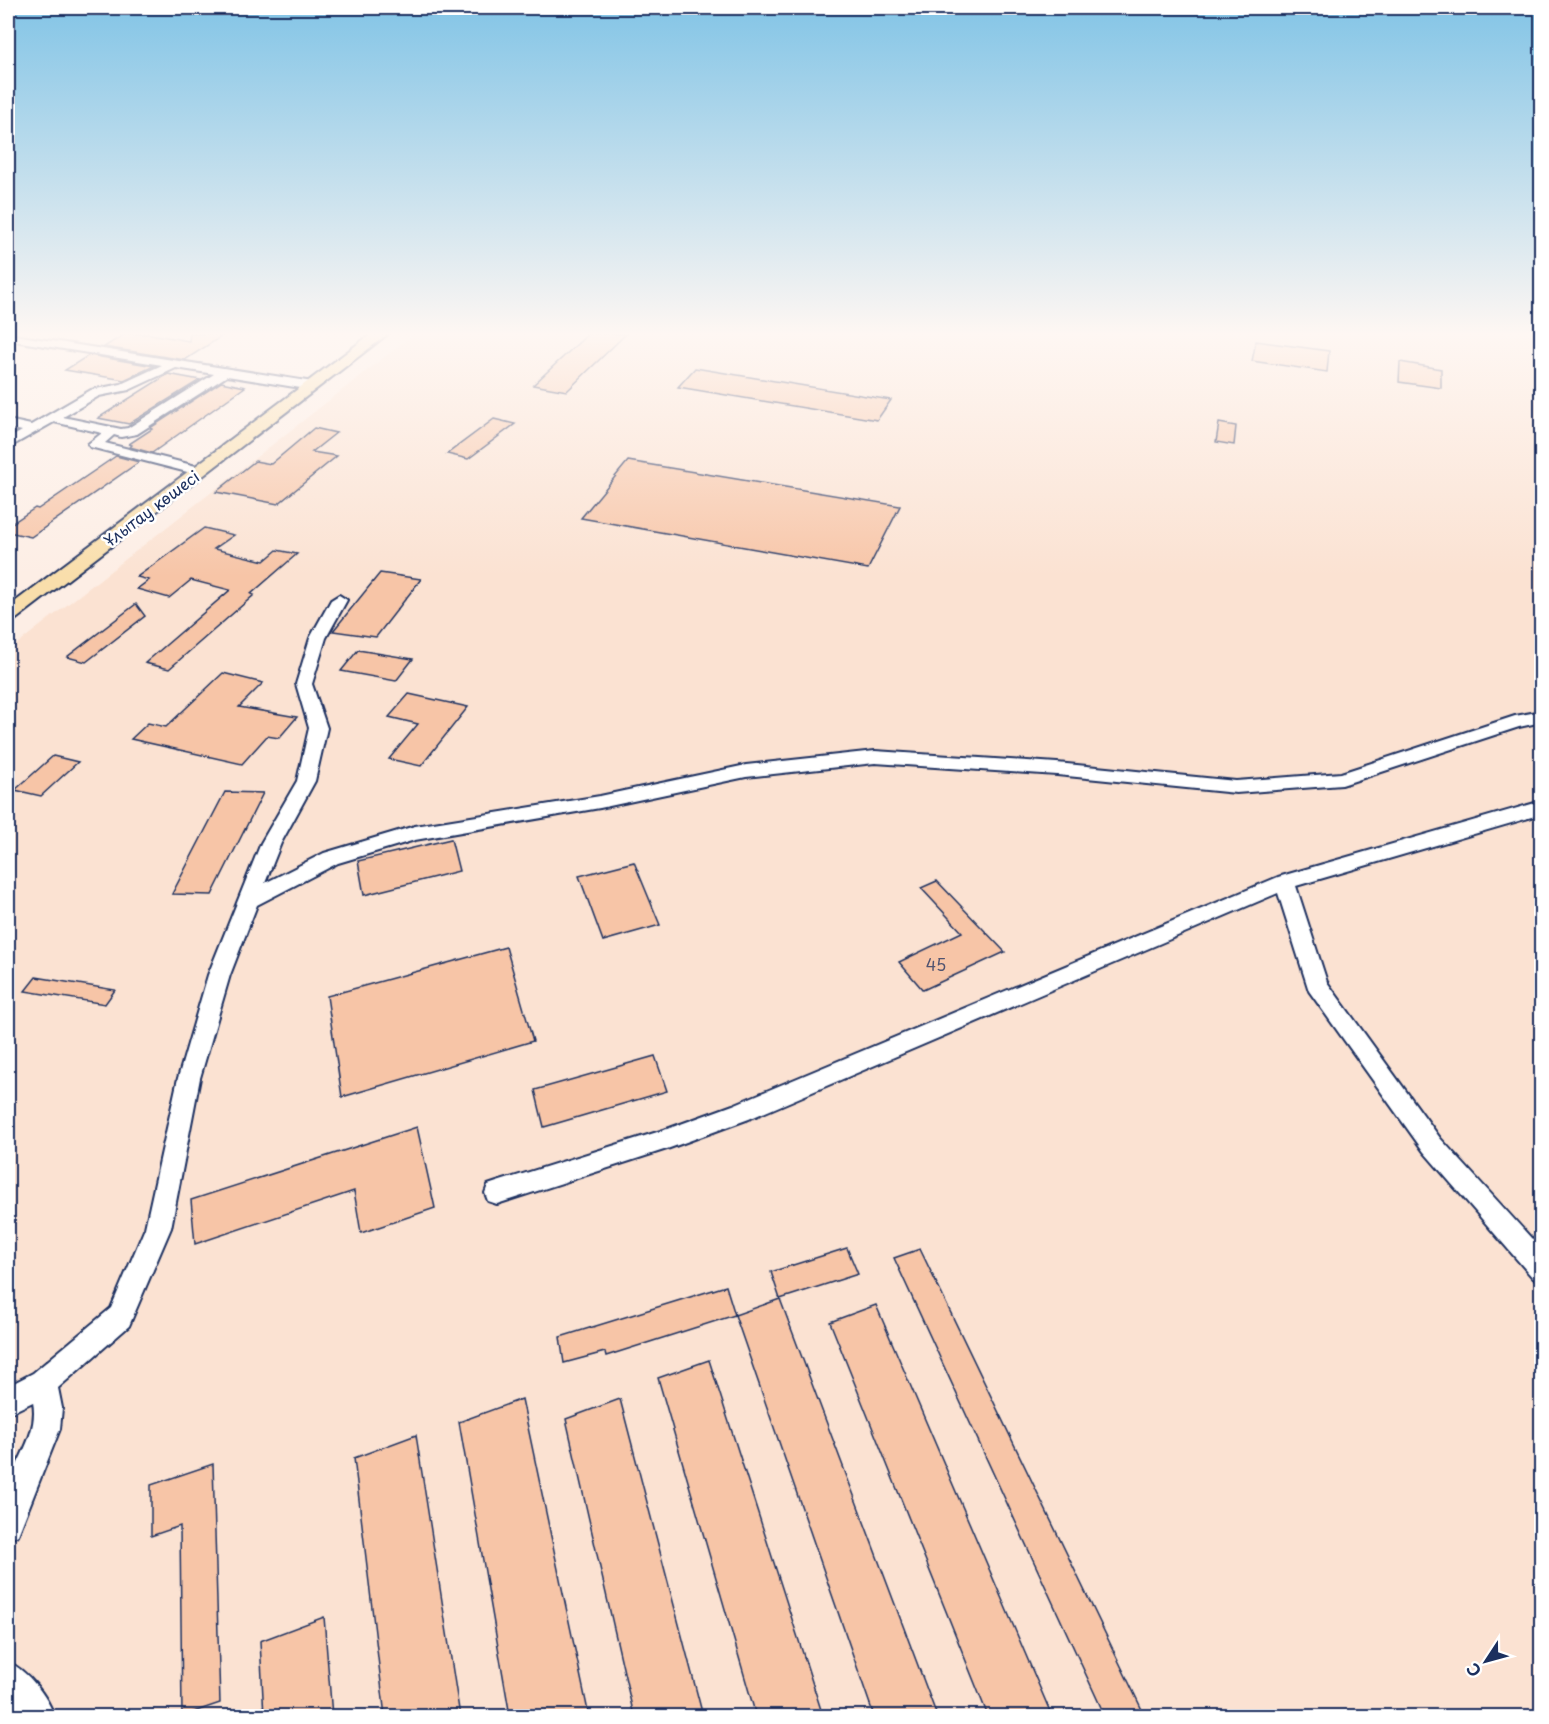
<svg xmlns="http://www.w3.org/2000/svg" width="1549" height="1724" viewBox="0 0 1549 1724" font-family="'Playpen Sans',sans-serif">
	<rect width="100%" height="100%" fill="#fdeee5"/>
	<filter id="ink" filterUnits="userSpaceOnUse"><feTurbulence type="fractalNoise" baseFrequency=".0167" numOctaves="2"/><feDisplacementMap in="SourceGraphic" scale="12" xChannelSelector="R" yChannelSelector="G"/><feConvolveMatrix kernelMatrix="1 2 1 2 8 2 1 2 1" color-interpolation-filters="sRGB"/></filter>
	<g filter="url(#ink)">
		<path fill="#fbe2d2" d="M414,334H1541V1716H8V651Z"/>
		<g fill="#f7c5a7" stroke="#1b2f5e" stroke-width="1.5">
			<path d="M125,334H151L189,341L190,334H225L185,360L104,347Z"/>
			<path d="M588,334H626L567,391L533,385Z"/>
			<path d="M1256,341L1329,351L1327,372L1252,361Z"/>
			<path d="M89,355L154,366L124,380L65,370Z"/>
			<path d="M1400,362L1441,369V388L1399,382Z"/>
			<path d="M695,368L891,400L877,420L678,387Z"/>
			<path d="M168,374L200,380L129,424L98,418Z"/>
			<path d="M221,382L245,387L152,453L130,447L132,445L129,444L152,429L150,428Z"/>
			<path d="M494,419L515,424L468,459L447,454Z"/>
			<path d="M1219,423L1236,426L1234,445L1216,442Z"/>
			<path d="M314,428L336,433L312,452L337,456L278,504L216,492L255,461L271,464Z"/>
			<path d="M116,456L139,462L31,537L8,532V526L35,508L38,509Z"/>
			<path d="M628,461L900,506L868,569L581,518Z"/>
			<path d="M204,528L234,535L214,549L264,561L277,550L297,554L251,594L254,595L169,669L145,663L230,590L191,580L169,598L137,589L149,580L137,577Z"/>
			<path d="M380,573L421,579L376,637L333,631Z"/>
			<path d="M136,604L145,616L86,662L67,657Z"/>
			<path d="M358,650L413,659L396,681L341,671Z"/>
			<path d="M223,673L263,683L239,707L297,717L279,738L267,736L242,764L131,739L148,723L166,727Z"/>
			<path d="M409,694L468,707L421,766L389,759L418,724L389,717Z"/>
			<path d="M53,756L78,762L41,796L15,790Z"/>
			<path d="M225,792L263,793L212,895L172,894Z"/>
			<path d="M451,839L459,871L364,895L358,861Z"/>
			<path d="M634,862L660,925L603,941L579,876Z"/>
			<path d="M937,881L1005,952L923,990L899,962L962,932L921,888Z"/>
			<path d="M506,947L533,1041L342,1097L327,996Z"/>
			<path d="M36,977L115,990L105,1004L25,991Z"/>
			<path d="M655,1056L667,1091L544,1127L535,1090Z"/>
			<path d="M417,1127L435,1208L361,1233L354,1191L195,1244L191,1200Z"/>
			<path d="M847,1248L858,1274L780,1299L771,1272Z"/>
			<path d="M920,1249L1145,1716H1105L894,1258Z"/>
			<path d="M726,1286L735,1315L606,1356L605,1352L564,1363L560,1337Z"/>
			<path d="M780,1299L937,1716H874L735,1315Z"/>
			<path d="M876,1305L1052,1716H988L830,1322Z"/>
			<path d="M709,1360L823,1716H756L658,1378Z"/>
			<path d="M522,1399L589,1716H510L459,1422Z"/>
			<path d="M620,1399L703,1716H634L566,1419Z"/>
			<path d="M416,1435L460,1716H385L354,1458Z"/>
			<path d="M213,1464L220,1703L182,1716L180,1526L151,1536V1485Z"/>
			<path d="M324,1617L332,1716H264L260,1641Z"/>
		</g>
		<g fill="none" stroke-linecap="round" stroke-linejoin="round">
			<g stroke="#1b2f5e" stroke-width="4">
				<g id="minor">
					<path d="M8,334L313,382L319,386L313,390L227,376L137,434L121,437L114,435L105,443L204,468L206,471L199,475L90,447L88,444L102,433L54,422L8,448V439L22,431L8,428V420L31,425L91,390L121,384L162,365L8,340ZM176,368L214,374L128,428L121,429L63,417L99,396L129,390Z"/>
					<path d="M339,595L347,600L326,638L312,684L327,728L315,781L281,843L265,883L324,853L415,826L600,796L746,765L875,751L1057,763L1236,781L1341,773L1515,716L1542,711V722L1519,727L1342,785L1236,793L1057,775L875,763L746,777L600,808L415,840L338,863L257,905L230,975L200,1078L171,1228L129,1326L58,1388L62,1408L60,1429L18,1535L8,1540C6,1526 4,1502 8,1488C16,1460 39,1433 33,1402L8,1414V1386L33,1373L111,1308L145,1228L178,1078L208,975L261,843L297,781L309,728L296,684L310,638L331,600Z"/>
					<path d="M1542,801V814L1296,886L1327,982L1440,1138L1542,1250V1281L1533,1278L1424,1152L1309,991L1278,893L749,1119L667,1149L497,1204L488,1201L485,1193L488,1185L497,1182L667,1129L733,1105L1278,877Z"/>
					<path d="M8,1662C27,1670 48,1697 54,1716H18L8,1703Z"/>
				</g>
			</g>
			<g stroke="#1b2f5e" stroke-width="4">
				<path id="major" d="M371,334H388L15,620L8,622V607Z"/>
			</g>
			<use href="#minor" fill="#fff" fill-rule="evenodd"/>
			<use href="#major" fill="#f9deab" fill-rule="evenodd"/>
		</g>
	</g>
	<linearGradient id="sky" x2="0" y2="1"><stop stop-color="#82c4e6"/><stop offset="0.58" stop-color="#fef7f3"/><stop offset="1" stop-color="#fef7f3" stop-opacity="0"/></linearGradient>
	<rect width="1549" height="576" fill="url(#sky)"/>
	<g text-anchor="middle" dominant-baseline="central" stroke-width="5" stroke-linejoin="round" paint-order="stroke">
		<g font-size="16" fill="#1b2f5e" stroke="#fff">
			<text transform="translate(151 508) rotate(-37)">Ұлытау көшесі</text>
		</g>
		<g font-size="16" fill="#525470">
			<text x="936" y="964">45</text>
		</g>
	</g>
	<rect width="1549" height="1724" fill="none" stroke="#fff" stroke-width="30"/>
	<rect x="15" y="15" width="1519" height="1694" fill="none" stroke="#1b2f5e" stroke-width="2" filter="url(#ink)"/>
	<g transform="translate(1486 1661) rotate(234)" stroke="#ffffff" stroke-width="4.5" paint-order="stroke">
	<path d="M0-4.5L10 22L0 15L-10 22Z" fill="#1b2f5e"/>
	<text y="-9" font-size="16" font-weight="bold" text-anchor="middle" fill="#1b2f5e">С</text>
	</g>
</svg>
